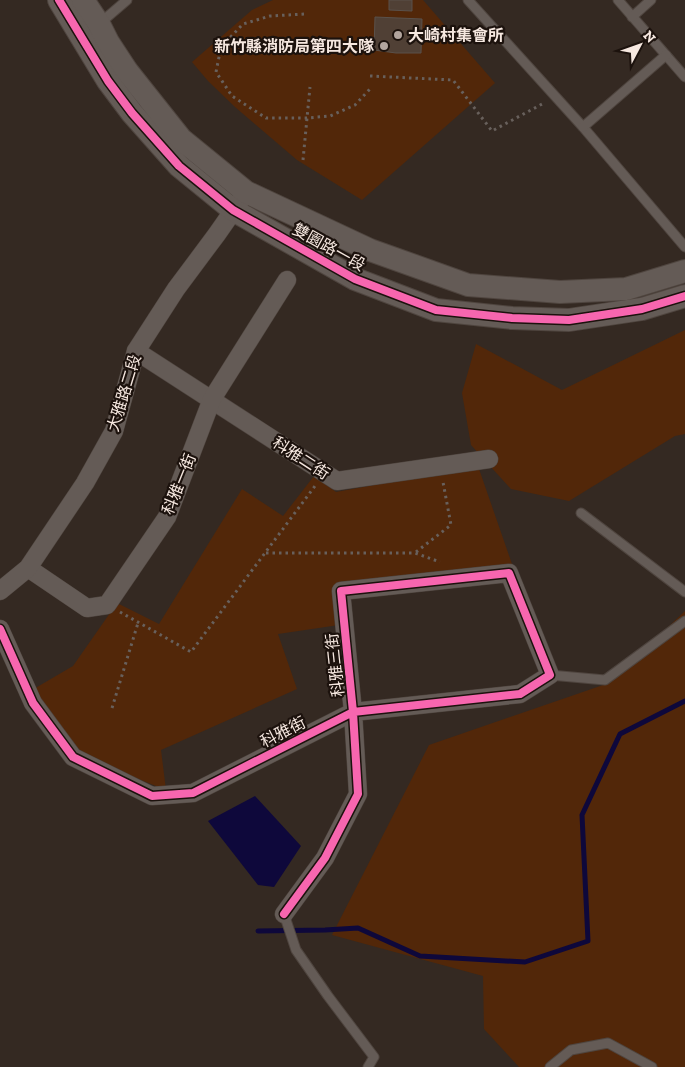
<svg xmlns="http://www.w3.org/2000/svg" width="685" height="1067" viewBox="0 0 685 1067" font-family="'Zilla Slab','Noto Sans TC',serif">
	<rect width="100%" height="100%" fill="#342922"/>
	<g fill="#522709">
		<path d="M273,0H423L495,83L362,200L297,160L235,107L208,81L192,62L252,10Z"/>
		<path d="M685,330V434L675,436L569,501L511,489L471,445L462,393L476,344L562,390Z"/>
		<path d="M478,466L513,567L333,586L339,625L278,634L297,689L161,750L166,790L81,756L32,690L73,666L117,603L159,624L242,489L283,516L314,476L336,492Z"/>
		<path d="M685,611V1067H519L484,1029L483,976L332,935L429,745L609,683Z"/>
	</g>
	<path fill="#0e083b" d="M255,796L301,846L274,887L258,885L208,821Z"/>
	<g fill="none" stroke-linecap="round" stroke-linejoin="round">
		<path stroke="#0e083b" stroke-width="5" d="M258,931L325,930L358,928L420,956L525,962L588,941L582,815L620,734L685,701"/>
	</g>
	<g fill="#504035" stroke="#5a514b">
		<path d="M389,0H412V11L389,10Z"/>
		<path d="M375,17L422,19L421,53H396L374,50Z"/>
	</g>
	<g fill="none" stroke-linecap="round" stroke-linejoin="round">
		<g stroke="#4f453f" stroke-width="11">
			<g id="service">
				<path d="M468,0L583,127L685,247"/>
				<path d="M618,0L685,77"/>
				<path d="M632,17L651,0"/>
				<path d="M99,24L127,0"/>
				<path d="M583,127L666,55"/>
				<path d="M581,513L685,592"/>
				<path d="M550,675L605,680L685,621"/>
				<path d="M284,914L296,950L328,996L374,1057L368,1067"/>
				<path d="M550,1067L571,1050L608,1043L652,1067"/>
			</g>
		</g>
		<g stroke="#4f453f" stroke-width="19">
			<g id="minor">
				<path d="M136,351L337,481L489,459"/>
				<path d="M28,568L87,608L107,605L167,517L212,399L287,280"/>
				<path d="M0,591L28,568L85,483L114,431L136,351L176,289L217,234L240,201"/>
				<path d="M0,629L33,703L73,757L152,796L193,793L353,712L520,694L550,675L509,573L341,591L353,712L358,794L325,858L284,914"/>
			</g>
		</g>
		<g stroke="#4f453f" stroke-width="24">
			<g id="tertiary">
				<path d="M59,0L108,81L132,113L179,166L233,210L355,279L436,310L512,318L569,320L642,309L685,296"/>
				<path d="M83,0L99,24L108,42L127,71L181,139L246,192L370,250L468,285L560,292L626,289L685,271"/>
			</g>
		</g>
		<g stroke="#68605c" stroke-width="3" stroke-dasharray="2.5 4" stroke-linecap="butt">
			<path d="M304,14L270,16L243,24L221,47L216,72L232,96L266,118H307L330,116L355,105L370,89"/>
			<path d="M370,76L453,80L492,131L544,103"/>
			<path d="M303,160L310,87"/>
			<path d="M416,552L451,525L443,482"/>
			<path d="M266,553H415L440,562"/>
			<path d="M120,612L191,652L315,486"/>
			<path d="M112,708L138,623"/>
		</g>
		<use href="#service" stroke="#645b56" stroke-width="9"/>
		<use href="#minor" stroke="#645b56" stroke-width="18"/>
		<use href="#tertiary" stroke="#645b56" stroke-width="22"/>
		<g stroke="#1c120d" stroke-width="11">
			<g id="cycleway">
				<path d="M59,0L108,81L132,113L179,166L233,210L355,279L436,310L512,318L569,320L642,309L685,296"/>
				<path d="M0,629L33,703L73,757L152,796L193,793L353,712L520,694L550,675L509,573L341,591L353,712L358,794L325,858L284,914"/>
			</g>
		</g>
		<use href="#cycleway" stroke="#f766af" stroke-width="8"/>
	</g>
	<g fill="#b2a59e" stroke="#1c120d" stroke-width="2">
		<circle cx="398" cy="35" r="5"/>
		<circle cx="384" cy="46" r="5"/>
	</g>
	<g text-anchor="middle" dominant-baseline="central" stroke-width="4.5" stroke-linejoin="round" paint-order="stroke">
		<g font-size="16" font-weight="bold" fill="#f6e8e0" stroke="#1c120d" text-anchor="start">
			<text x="408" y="35">大崎村集會所</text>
			<text x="374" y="46" text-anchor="end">新竹縣消防局第四大隊</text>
		</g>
		<g font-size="16" fill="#f6e8e0" stroke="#1c120d">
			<text transform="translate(329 247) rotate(29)">雙園路一段</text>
			<text transform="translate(124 393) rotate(-73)">大雅路二段</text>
			<text transform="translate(301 458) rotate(33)">科雅二街</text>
			<text transform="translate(179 484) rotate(-68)">科雅一街</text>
			<text transform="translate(335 665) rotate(-96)">科雅三街</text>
			<text transform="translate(283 732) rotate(-27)">科雅街</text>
		</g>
	</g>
	<g transform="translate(640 45) rotate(49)" stroke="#1c120d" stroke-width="4" paint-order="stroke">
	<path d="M0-4L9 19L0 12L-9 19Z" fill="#f6e8e0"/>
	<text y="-8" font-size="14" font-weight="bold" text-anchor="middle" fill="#f6e8e0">N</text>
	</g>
</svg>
